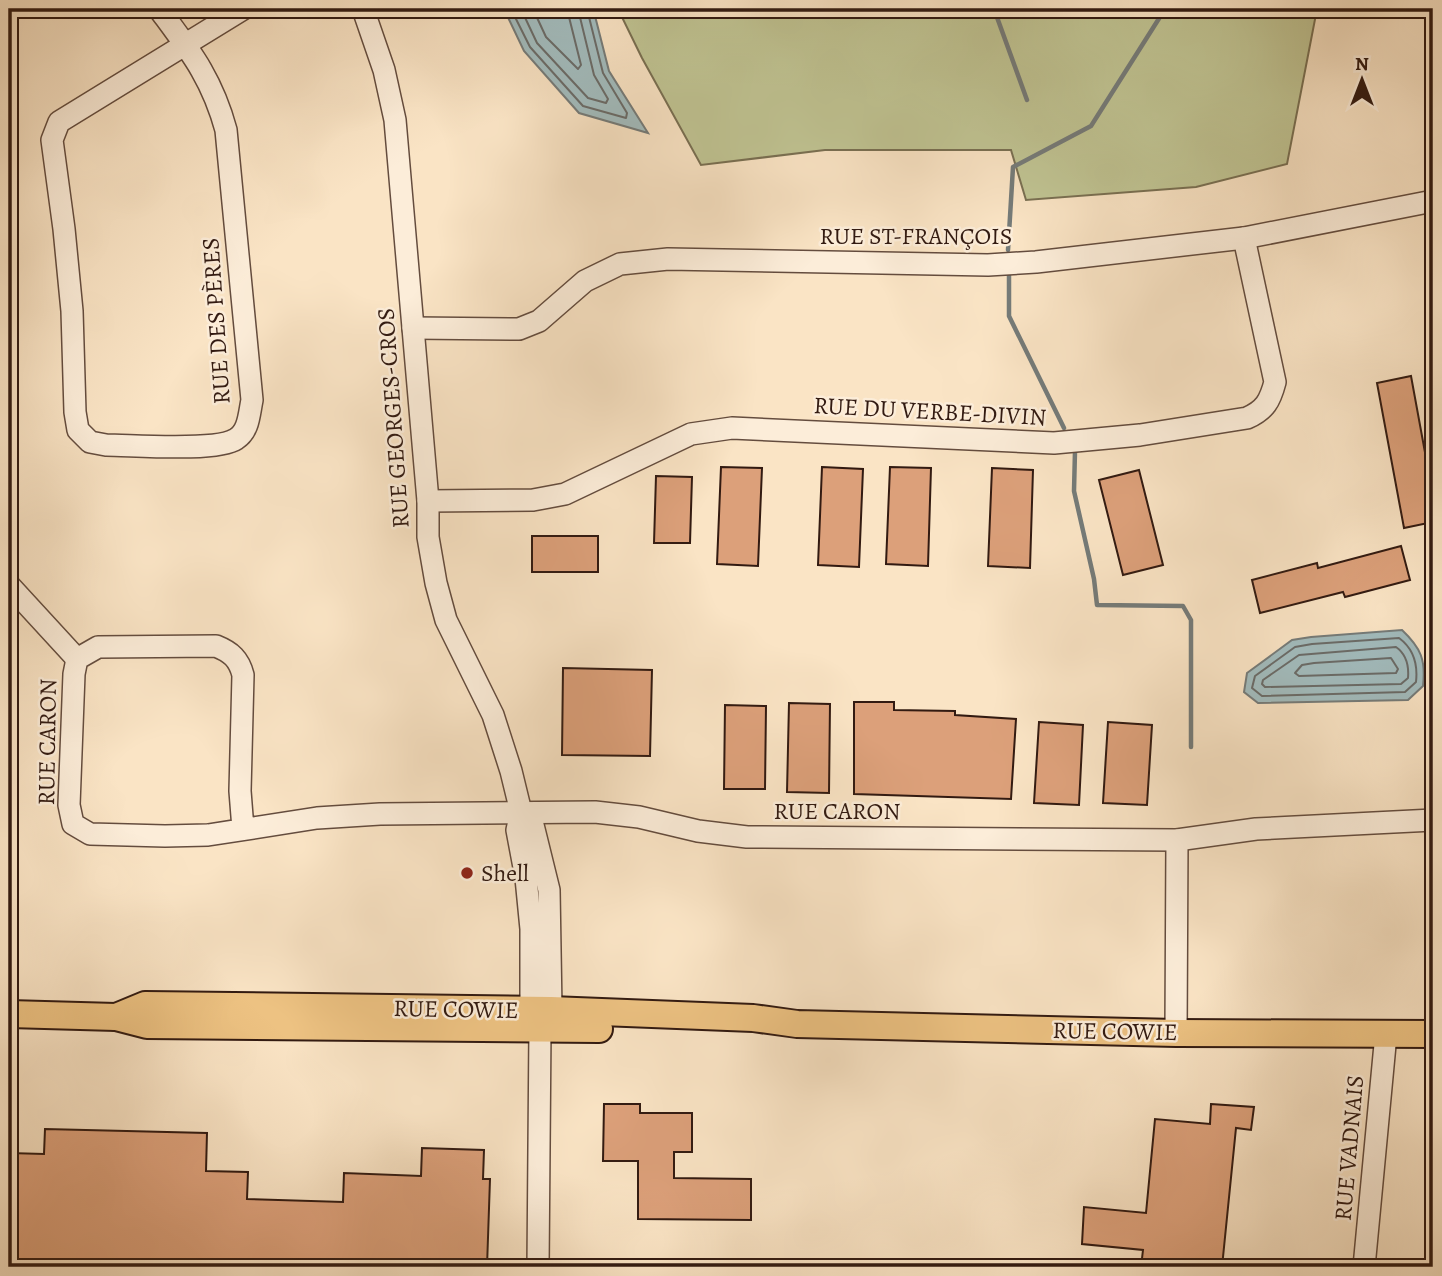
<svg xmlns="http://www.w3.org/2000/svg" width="1442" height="1276" viewBox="0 0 1442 1276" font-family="Alegreya,serif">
	<rect width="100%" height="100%" fill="#fae4c5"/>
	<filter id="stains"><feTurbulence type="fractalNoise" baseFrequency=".00286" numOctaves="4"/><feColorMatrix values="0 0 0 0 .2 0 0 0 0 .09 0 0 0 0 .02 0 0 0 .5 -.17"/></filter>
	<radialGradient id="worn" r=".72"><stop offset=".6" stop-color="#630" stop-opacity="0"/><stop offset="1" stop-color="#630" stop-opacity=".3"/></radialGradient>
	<path fill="#c0c493" stroke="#796f52" stroke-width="2" d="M618,9H1317L1287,164L1196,187L1026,200L1011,150H825L701,165L642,58Z"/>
	<g fill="#a2bcbe" stroke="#757b79" stroke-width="2">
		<path d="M504,9H587L594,12L609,71L648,133L579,113L524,51Z"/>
		<path d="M1402,630C1421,648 1426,660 1423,686L1408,700L1258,703L1244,692L1247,673L1292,640L1311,637Z"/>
	</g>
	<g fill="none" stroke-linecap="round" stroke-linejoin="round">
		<g stroke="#6a6b68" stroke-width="2">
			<path d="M511,9L530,47L583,106L626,118L627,113L603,73L587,9"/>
			<path d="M521,9L537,43L588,98L606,103L608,99L594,75L578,9"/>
			<path d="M533,9L546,37L578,69L581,65L567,9"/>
			<path d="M1399,638C1414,649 1418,664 1416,682L1405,692L1262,696L1252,688L1255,676L1295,647L1312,644Z"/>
			<path d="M1396,647C1406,654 1409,666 1408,678L1401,684L1265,687L1262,684L1263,680L1299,655Z"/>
			<path d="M1391,658L1398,669L1396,673L1299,676L1295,673L1302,665L1314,663Z"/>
		</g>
		<g stroke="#757b79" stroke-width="4.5">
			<path d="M994,9L1027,100"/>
			<path d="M1008,250L1013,167L1091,126L1165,9"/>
			<path d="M1009,274V316L1064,428"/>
			<path d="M1075,451L1074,491L1094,579L1097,605L1183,606L1191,620V747"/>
		</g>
	</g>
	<g fill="#dca07a" stroke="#321a11" stroke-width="2">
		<path d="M1411,376L1433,496V522L1404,528L1377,383Z"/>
		<path d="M721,467L762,468L758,566L717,564Z"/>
		<path d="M822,467L863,469L859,567L818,565Z"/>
		<path d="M890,467L931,468L928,566L886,564Z"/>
		<path d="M992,468L1033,470L1030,568L988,566Z"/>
		<path d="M1139,470L1163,565L1123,575L1099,480Z"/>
		<path d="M656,476L692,477L690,543H654Z"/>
		<rect x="532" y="536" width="66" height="36"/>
		<path d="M1401,546L1410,580L1345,597L1343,592L1260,613L1252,580L1317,563L1318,568Z"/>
		<path d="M563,668L652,670L650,756L562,755Z"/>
		<path d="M854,702H894V710L955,711V715L1016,719L1011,799L854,794Z"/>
		<path d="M789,703L830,704L829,793L787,792Z"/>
		<path d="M725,705L766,706L765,789H724Z"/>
		<path d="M1039,722L1083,725L1079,805L1034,803Z"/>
		<path d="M1108,722L1152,725L1147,805L1103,803Z"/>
		<path d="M604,1104H640V1113H692V1152H674V1178L751,1179V1220L638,1219V1161H603Z"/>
		<path d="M1211,1104L1254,1107L1251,1130L1236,1128L1222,1267H1141L1143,1250L1082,1244L1084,1207L1146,1213L1155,1119L1210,1124Z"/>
		<path d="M45,1129L207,1133L206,1171L248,1172L247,1199L343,1202L344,1173L421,1176L422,1148L484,1150L483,1179H490L487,1267H9V1153L44,1154Z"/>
	</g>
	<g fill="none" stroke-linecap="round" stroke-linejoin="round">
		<g stroke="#644c3e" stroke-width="24">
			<g id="minor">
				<path d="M159,9C190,51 212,78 226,130L252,400C249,414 249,431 236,439C217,452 132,445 106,445L90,442L78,430L75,412L72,311L64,229L52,140L59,122L243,9"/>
				<path d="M363,9L384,70L395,120L428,501V537L436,583L446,620L493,715L511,771L521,812L517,830L526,878L531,929V1010L540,1028L538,1267"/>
				<path d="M413,328L519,329L539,321L585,281L620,264L668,259L988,265L1036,262L1244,238L1433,201"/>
				<path d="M428,501L533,500L565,494L691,434L732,428L1054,443L1140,435L1247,418C1265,410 1270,401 1275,382L1244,238"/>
				<path d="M9,585L77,659"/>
				<path d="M521,812L533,825L549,890L551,1010L543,1024"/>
				<path d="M243,829L240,791L243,675C239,659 231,652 216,646L98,647L77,659L74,674L69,805L73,824L90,834L165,836L208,835L317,818L380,814L595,812L639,817L698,831L747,837L1177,840L1256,829L1433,820"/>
				<path d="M1176,1033L1177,840"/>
				<path d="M1364,1267L1386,1034"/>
			</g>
		</g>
		<g stroke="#321a11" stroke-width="30">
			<g id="major">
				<path d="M9,1014L116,1017L147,1025L599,1029"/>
				<path d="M116,1017L145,1005L551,1010L753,1018L797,1024L1176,1033L1433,1034"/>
			</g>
		</g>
		<use href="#minor" stroke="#fcedd9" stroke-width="21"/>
		<use href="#major" stroke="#edc282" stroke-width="26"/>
	</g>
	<circle fill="#8f2418" stroke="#fcedd9" stroke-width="2.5" cx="467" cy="873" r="7"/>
	<g text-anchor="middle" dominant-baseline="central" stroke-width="5" stroke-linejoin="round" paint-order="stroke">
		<g font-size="24" fill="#321a11" stroke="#fcedd9">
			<text x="916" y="236">RUE ST-FRANÇOIS</text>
			<text transform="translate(216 321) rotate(-94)">RUE DES PÈRES</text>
			<text transform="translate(930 411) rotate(3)">RUE DU VERBE-DIVIN</text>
			<text transform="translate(393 418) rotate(-94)">RUE GEORGES-CROS</text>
			<text transform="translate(47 742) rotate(-89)">RUE CARON</text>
			<text x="837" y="811">RUE CARON</text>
			<text transform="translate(456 1009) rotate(1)">RUE COWIE</text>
			<text transform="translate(1115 1031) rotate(1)">RUE COWIE</text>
			<text transform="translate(1349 1148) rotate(-85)">RUE VADNAIS</text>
		</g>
		<g font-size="24" fill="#321a11" stroke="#fcedd9" text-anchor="start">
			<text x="481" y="873">Shell</text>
		</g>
	</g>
	<rect width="1442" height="1276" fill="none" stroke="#fae4c5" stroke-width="35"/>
	<rect x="10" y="10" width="1421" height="1255" fill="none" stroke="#321a11" stroke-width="3.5"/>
	<rect x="18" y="18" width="1407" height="1241" fill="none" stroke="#321a11" stroke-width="2"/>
	<g transform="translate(1362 80)" stroke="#fcedd9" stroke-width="5" paint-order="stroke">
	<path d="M0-5L12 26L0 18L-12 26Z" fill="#321a11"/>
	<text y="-10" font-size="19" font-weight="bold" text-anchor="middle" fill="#321a11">N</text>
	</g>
	<rect width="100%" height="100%" filter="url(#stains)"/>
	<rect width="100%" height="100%" fill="url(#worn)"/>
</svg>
